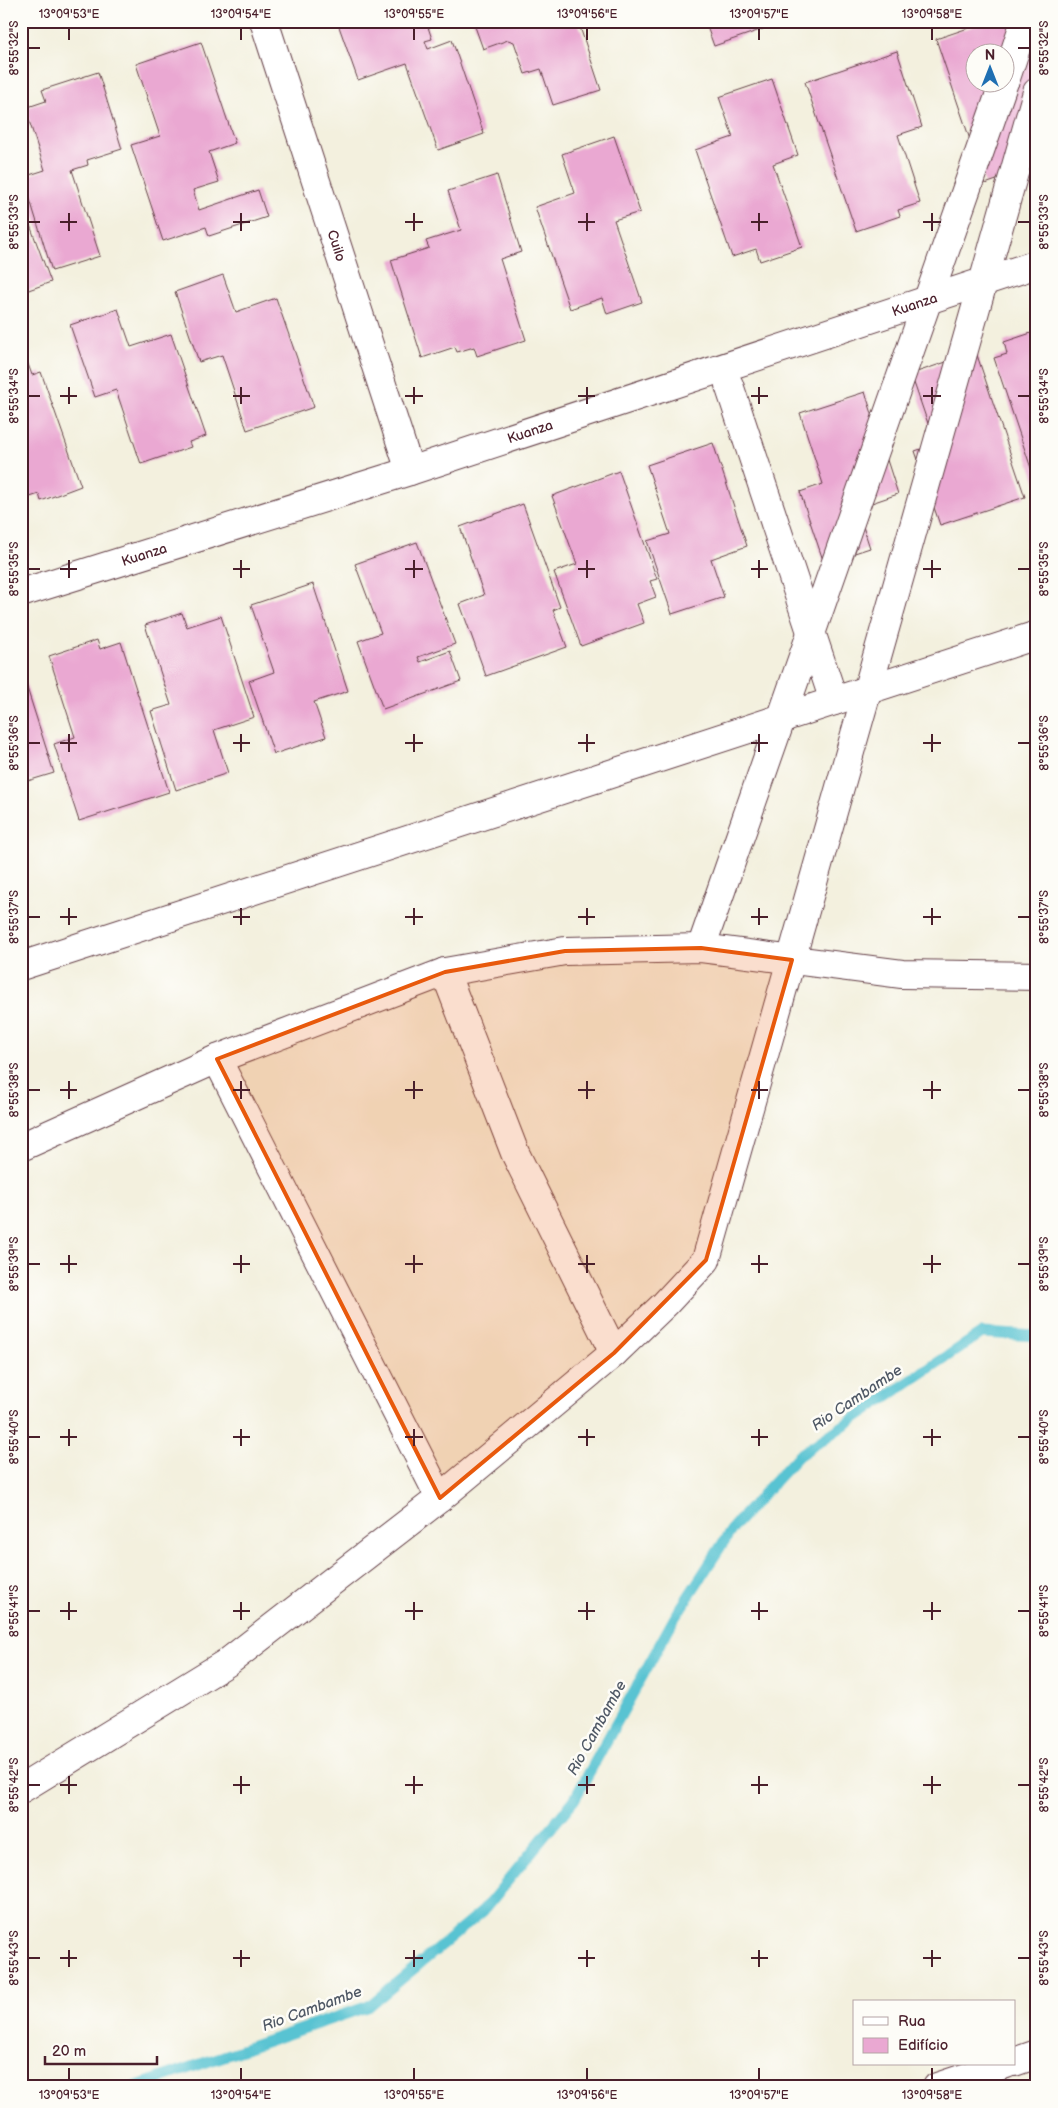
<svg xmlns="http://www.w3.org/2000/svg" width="1058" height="2108" viewBox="0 0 1058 2108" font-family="'Balsamiq Sans',sans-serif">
	<rect width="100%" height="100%" fill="#fdfcf7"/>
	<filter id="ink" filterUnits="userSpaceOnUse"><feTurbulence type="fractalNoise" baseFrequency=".02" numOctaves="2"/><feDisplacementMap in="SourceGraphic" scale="10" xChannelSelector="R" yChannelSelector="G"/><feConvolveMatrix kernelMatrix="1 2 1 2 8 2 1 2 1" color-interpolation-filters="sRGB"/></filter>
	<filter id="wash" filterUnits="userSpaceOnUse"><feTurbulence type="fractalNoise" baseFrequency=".0096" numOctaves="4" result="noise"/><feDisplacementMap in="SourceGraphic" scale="20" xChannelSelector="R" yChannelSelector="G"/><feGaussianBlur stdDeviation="1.12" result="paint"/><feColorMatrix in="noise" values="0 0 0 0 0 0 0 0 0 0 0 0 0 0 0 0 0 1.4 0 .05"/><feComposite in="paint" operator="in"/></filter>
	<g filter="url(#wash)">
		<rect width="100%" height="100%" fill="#f3f0de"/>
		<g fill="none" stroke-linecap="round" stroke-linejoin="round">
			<path stroke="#58c3d2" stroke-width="11" d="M134,2087L369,2006L483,1911L574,1800L675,1617L734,1526L798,1456L982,1333L1037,1336"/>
		</g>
		<g id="blocks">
			<g fill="#eaa8d2" fill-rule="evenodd">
				<path d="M337,21H426L432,39L425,41L428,49L452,40L484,134L438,150L407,63L358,80Z"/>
				<path d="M473,21H578L601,90L553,105L541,69L525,74L514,42L508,40L483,49Z"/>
				<path d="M705,21H760L763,29L714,46Z"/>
				<path d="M989,21H1029L1037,42V166L985,184L936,39ZM976,52H1006V82H976Z"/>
				<path d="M201,42L235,143L209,152L219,182L193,190L199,210L258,190L267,217L209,236L206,227L163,241L131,145L160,136L136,64Z"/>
				<path d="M897,51L922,127L898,135L920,203L898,210L900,216L856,231L805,82Z"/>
				<path d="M98,72L122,149L87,160L88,165L72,170L100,256L52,271L23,177L45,170L25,108L46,101L42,90Z"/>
				<path d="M772,79L798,155L773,164L802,247L760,261L756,249L732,257L695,150L733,137L719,97Z"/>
				<path d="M614,136L640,212L614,220L642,302L607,314L602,298L570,309L535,207L575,193L562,154Z"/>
				<path d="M497,175L521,252L500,259L526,340L477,356L474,347L457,352L455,347L422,358L391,260L429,248L426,241L461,230L448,191Z"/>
				<path d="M24,209L51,282L23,292L21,210Z"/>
				<path d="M223,275L236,312L276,298L314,407L247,430L222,355L199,362L175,292Z"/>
				<path d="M118,309L131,347L171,334L206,436L189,442L191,447L141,464L116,390L95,397L70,325Z"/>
				<path d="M1037,331V483H1036L994,358L1007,354L1004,342Z"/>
				<path d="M21,345L32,375L41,372L81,486L41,501L39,494L21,500Z"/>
				<path d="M977,355L1025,497L940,525L915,451L935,444L911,374L952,360Z"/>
				<path d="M865,392L898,494L857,508L870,548L824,563L800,492L823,484L800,413Z"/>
				<path d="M713,443L747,546L711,559L724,597L672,614L647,541L670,534L647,465Z"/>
				<path d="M619,471L657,579L650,581L656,597L637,604L644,623L581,646L554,572L577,564L552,496Z"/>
				<path d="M523,504L560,607L553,610L567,647L486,676L460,604L484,595L460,527Z"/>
				<path d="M417,542L455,644L418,657L420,662L450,651L461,681L383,709L358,641L381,633L355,564Z"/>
				<path d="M313,584L348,691L314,702L326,737L274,754L249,681L274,672L251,605Z"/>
				<path d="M182,613L187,627L221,616L254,717L214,730L228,773L176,790L151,711L171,705L145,625Z"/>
				<path d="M97,640L100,649L121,642L169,792L79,821L54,744L75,737L49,656Z"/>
				<path d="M21,669L54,773L21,783Z"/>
				<path d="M21,810L26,825L21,827Z"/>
			</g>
		</g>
	</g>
	<g filter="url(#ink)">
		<use href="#blocks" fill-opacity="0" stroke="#633e46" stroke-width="1"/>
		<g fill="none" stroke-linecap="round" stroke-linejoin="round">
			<g stroke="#633e46" stroke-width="30">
				<g id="minor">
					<path id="s1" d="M264,21L410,471"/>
					<path d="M1006,78L1025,21"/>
					<path d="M729,385L834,701"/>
					<path id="s2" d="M21,593L410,471L1037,264"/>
					<path d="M701,948L1004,82"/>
					<path d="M21,966L1037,635"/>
					<path d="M445,972L515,1153L614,1353"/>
					<path d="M217,1059L440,1498"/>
					<path d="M21,1147L217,1059L445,972L565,951L701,948L902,974L1037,976"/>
					<path d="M21,1789L228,1662L440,1498L614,1353L665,1304L706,1260L1037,92"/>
					<path d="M1014,2062L1037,2054"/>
					<path d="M937,2087L1006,2064"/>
				</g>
			</g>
			<use href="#minor" stroke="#fff" stroke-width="28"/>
		</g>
	</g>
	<path fill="#e8590c" fill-opacity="0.2" stroke="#e8590c" stroke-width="4" stroke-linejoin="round" d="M701,948L792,960L706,1260L614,1353L440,1498L217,1059L445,972L565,951Z"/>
	<path fill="none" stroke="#4a1f2b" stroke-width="2" d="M69,28V40M241,28V40M414,28V40M587,28V40M759,28V40M932,28V40M28,48H40M1018,48H1030M69,213V231M241,213V231M414,213V231M587,213V231M759,213V231M932,213V231M28,222H40M60,222H77M233,222H250M405,222H423M578,222H595M751,222H768M923,222H941M1018,222H1030M69,387V404M241,387V404M414,387V404M587,387V404M759,387V404M932,387V404M28,396H40M60,396H77M233,396H250M405,396H423M578,396H595M751,396H768M923,396H941M1018,396H1030M69,560V578M241,560V578M414,560V578M587,560V578M759,560V578M932,560V578M28,569H40M60,569H77M233,569H250M405,569H423M578,569H595M751,569H768M923,569H941M1018,569H1030M69,734V752M241,734V752M414,734V752M587,734V752M759,734V752M932,734V752M28,743H40M60,743H77M233,743H250M405,743H423M578,743H595M751,743H768M923,743H941M1018,743H1030M69,908V925M241,908V925M414,908V925M587,908V925M759,908V925M932,908V925M28,917H40M60,917H77M233,917H250M405,917H423M578,917H595M751,917H768M923,917H941M1018,917H1030M69,1081V1099M241,1081V1099M414,1081V1099M587,1081V1099M759,1081V1099M932,1081V1099M28,1090H40M60,1090H77M233,1090H250M405,1090H423M578,1090H595M751,1090H768M923,1090H941M1018,1090H1030M69,1255V1273M241,1255V1273M414,1255V1273M587,1255V1273M759,1255V1273M932,1255V1273M28,1264H40M60,1264H77M233,1264H250M405,1264H423M578,1264H595M751,1264H768M923,1264H941M1018,1264H1030M69,1429V1446M241,1429V1446M414,1429V1446M587,1429V1446M759,1429V1446M932,1429V1446M28,1437H40M60,1437H77M233,1437H250M405,1437H423M578,1437H595M751,1437H768M923,1437H941M1018,1437H1030M69,1602V1620M241,1602V1620M414,1602V1620M587,1602V1620M759,1602V1620M932,1602V1620M28,1611H40M60,1611H77M233,1611H250M405,1611H423M578,1611H595M751,1611H768M923,1611H941M1018,1611H1030M69,1776V1794M241,1776V1794M414,1776V1794M587,1776V1794M759,1776V1794M932,1776V1794M28,1785H40M60,1785H77M233,1785H250M405,1785H423M578,1785H595M751,1785H768M923,1785H941M1018,1785H1030M69,1950V1967M241,1950V1967M414,1950V1967M587,1950V1967M759,1950V1967M932,1950V1967M28,1958H40M60,1958H77M233,1958H250M405,1958H423M578,1958H595M751,1958H768M923,1958H941M1018,1958H1030M69,2068V2080M241,2068V2080M414,2068V2080M587,2068V2080M759,2068V2080M932,2068V2080"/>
	<g text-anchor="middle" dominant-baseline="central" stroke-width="5" stroke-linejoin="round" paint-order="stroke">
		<g font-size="14" fill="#4a1f2b" stroke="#fdfcf7">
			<text stroke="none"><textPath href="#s1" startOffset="236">Cuilo</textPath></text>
			<text stroke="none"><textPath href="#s2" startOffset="939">Kuanza</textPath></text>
			<text stroke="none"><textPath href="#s2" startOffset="534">Kuanza</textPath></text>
			<text stroke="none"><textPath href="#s2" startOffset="129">Kuanza</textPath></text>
		</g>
		<g font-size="15" font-style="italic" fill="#4f5865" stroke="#fdfcf7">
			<text transform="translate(857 1398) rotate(-34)">Rio Cambambe</text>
			<text transform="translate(597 1728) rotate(-61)">Rio Cambambe</text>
			<text transform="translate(312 2009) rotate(-20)">Rio Cambambe</text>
		</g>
	</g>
	<rect width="1058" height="2108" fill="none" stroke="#fdfcf7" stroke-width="55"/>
	<rect x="853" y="2000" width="162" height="65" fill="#fdfcf7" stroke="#b5a4a5"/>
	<rect x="863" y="2017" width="25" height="8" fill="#ffffff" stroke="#b5a4a5"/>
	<text x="898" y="2026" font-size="15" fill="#4a1f2b">Rua</text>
	<rect x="863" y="2038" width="25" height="15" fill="#eaa8d2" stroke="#b5a4a5"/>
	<text x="898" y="2050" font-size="15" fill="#4a1f2b">Edifício</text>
	<g transform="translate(990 68)"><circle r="24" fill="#fdfcf7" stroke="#b5a4a5"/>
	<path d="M0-4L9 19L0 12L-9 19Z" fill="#1f6fb2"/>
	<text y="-8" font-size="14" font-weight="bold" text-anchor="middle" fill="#4a1f2b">N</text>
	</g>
	<path d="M45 2056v8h112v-8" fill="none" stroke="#4a1f2b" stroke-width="2.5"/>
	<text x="52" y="2056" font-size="15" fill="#4a1f2b" stroke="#fdfcf7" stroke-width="4" paint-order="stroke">20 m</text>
	<rect x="28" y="28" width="1002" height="2052" fill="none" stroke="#4a1f2b" stroke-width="2"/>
	<g font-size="12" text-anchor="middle" fill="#4a1f2b">
		<text x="69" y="18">13°09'53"E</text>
		<text x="241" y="18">13°09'54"E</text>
		<text x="414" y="18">13°09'55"E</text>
		<text x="587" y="18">13°09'56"E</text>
		<text x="759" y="18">13°09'57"E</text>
		<text x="932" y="18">13°09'58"E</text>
		<text transform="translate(14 48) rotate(-90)" y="4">8°55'32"S</text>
		<text transform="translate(1044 48) rotate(-90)" y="4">8°55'32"S</text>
		<text transform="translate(14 222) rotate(-90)" y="4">8°55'33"S</text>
		<text transform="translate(1044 222) rotate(-90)" y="4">8°55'33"S</text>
		<text transform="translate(14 396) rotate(-90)" y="4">8°55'34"S</text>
		<text transform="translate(1044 396) rotate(-90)" y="4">8°55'34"S</text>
		<text transform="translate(14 569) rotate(-90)" y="4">8°55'35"S</text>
		<text transform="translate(1044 569) rotate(-90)" y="4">8°55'35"S</text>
		<text transform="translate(14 743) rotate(-90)" y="4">8°55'36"S</text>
		<text transform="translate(1044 743) rotate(-90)" y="4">8°55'36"S</text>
		<text transform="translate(14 917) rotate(-90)" y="4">8°55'37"S</text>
		<text transform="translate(1044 917) rotate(-90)" y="4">8°55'37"S</text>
		<text transform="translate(14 1090) rotate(-90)" y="4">8°55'38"S</text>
		<text transform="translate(1044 1090) rotate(-90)" y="4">8°55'38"S</text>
		<text transform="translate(14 1264) rotate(-90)" y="4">8°55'39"S</text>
		<text transform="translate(1044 1264) rotate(-90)" y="4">8°55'39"S</text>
		<text transform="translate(14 1437) rotate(-90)" y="4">8°55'40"S</text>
		<text transform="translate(1044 1437) rotate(-90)" y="4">8°55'40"S</text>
		<text transform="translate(14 1611) rotate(-90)" y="4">8°55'41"S</text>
		<text transform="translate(1044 1611) rotate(-90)" y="4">8°55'41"S</text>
		<text transform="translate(14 1785) rotate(-90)" y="4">8°55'42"S</text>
		<text transform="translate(1044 1785) rotate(-90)" y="4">8°55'42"S</text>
		<text transform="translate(14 1958) rotate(-90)" y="4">8°55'43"S</text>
		<text transform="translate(1044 1958) rotate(-90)" y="4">8°55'43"S</text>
		<text x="69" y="2099">13°09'53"E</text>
		<text x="241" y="2099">13°09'54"E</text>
		<text x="414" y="2099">13°09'55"E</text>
		<text x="587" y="2099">13°09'56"E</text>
		<text x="759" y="2099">13°09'57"E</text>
		<text x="932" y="2099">13°09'58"E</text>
	</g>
</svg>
